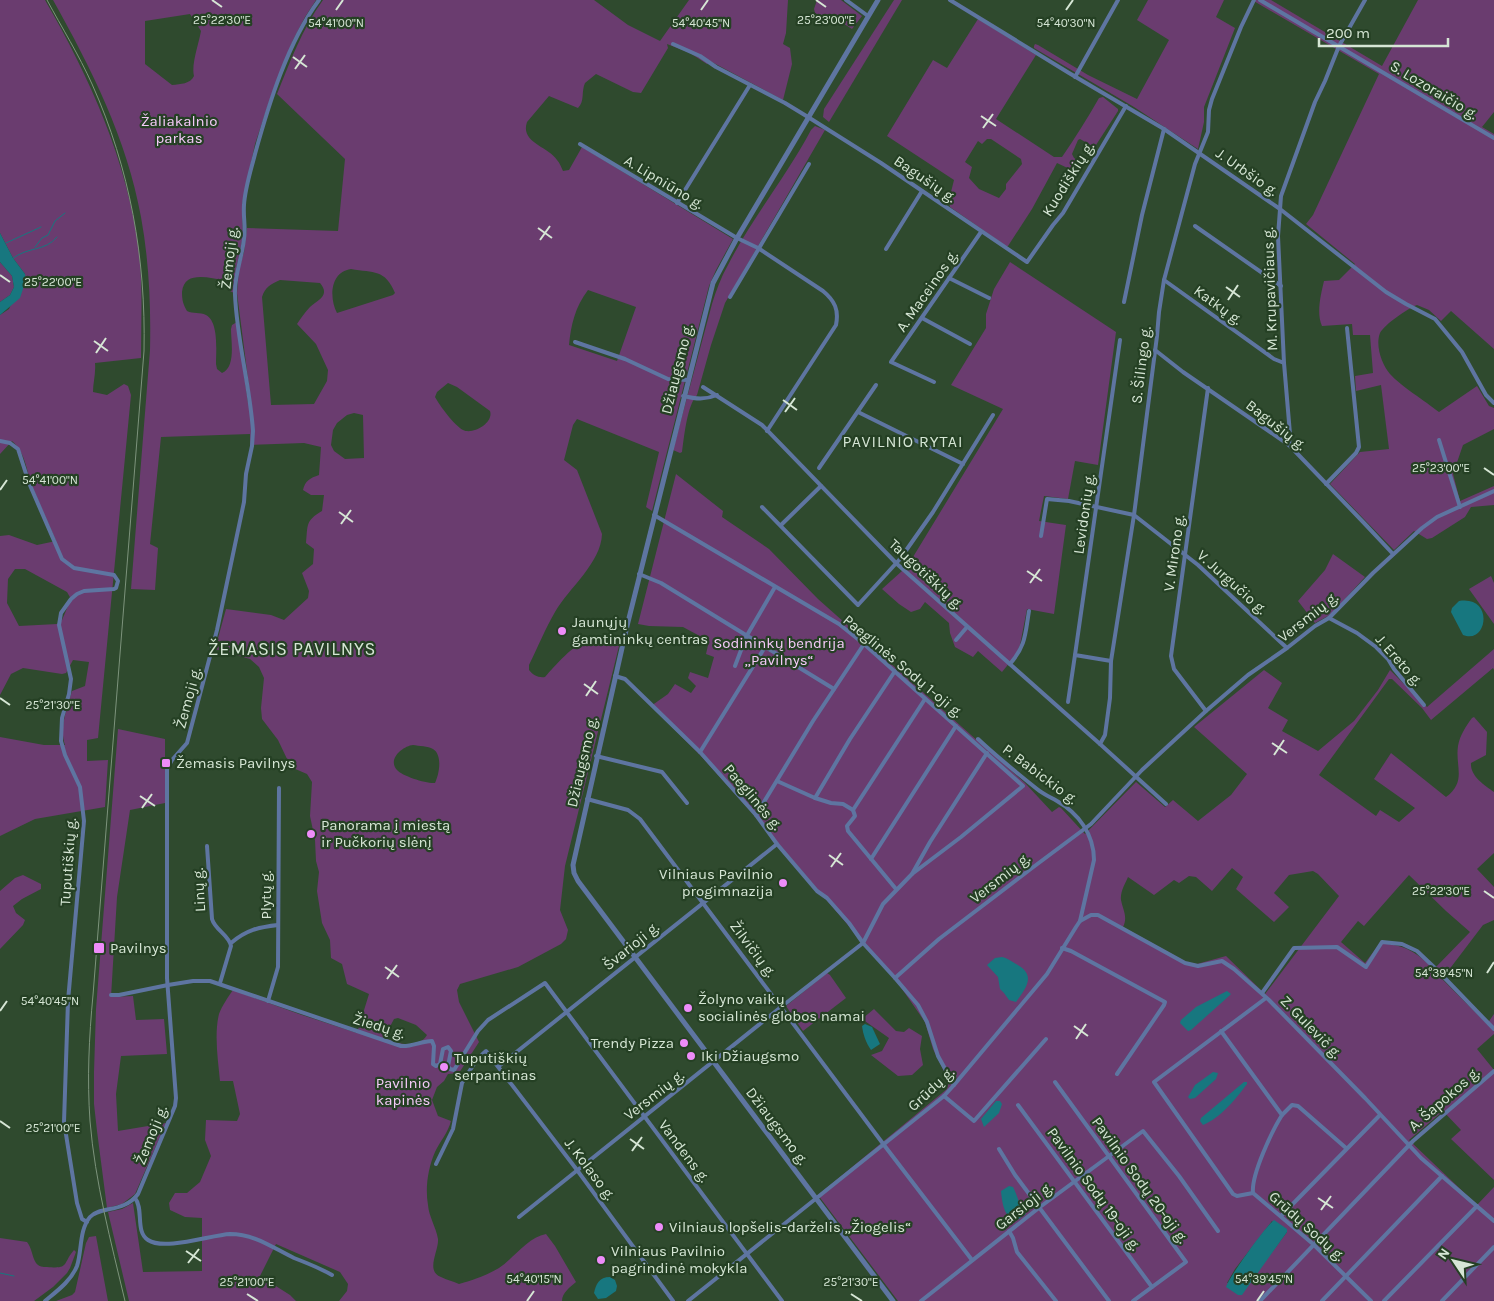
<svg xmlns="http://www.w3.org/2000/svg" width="1494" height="1301" viewBox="0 0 1494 1301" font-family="Karla,sans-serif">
	<rect width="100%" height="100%" fill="#2f4a2e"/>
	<g fill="#6a3c6f" fill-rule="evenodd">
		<path d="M0,0H45C90,78 128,162 139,252C143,287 141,323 141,358L95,363C96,373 93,383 93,392L107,395L124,384L128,386L131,395L98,738L87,740V761L108,760L105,807L35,819L0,836V737L44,745H65C59,728 67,708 72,691L85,686L89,662L73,660L66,673L62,674L23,668L11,674L0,695V536L9,535L37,545L56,541C49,524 41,508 34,490C26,473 27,454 12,441L0,454V315L9,309L25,274L13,258L0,233ZM15,569H25L67,592L71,599L62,620L57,624L19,626L7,603L8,579Z"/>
		<path d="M53,0H316L305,17L293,40L271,96L255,144L242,205L243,237L236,269L234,293L230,291L224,280C209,278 184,270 182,292C182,300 183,304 187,311C193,314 200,312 206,315C219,322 216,351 216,364L217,369L222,373C236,367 231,342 231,329L232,325L237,322L248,403L251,402L237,293L239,269L244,252L247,228L338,231L345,159L277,94C290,62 302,29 323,0H594L628,25L660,41L689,0H788L786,33L783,44L790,48L792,64L783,100L710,61L707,64L690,53L667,44L668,48L641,93L633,92L596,74L585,83C581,92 585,101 578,108L549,96L527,122C520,143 548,146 557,160C560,163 561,167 563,171L569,170L582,147L733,239L716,270L709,286L652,511L646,507L659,452L577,419L573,425L564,460L577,470L602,534C601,563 569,588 555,612C545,629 538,647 529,665V670C533,675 538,678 545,677C554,667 575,642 588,641C597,640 610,645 619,646L565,866L560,910L568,930L566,939L561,944L518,967L460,984L457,990L459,1002L479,1042L459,1073L448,1074L444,1081L437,1087L432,1100L438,1116L451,1121C448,1133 440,1141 435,1152C428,1168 425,1188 428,1205C429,1217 436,1227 438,1239C439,1251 425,1271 441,1277C447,1280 452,1281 459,1284C471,1281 487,1275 499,1268C513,1259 528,1237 546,1234L555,1246L576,1282C570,1287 562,1293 562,1301H339L347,1291L348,1284L340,1272L276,1244L260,1276L290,1295L296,1301H129L108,1212L122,1209L133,1203L143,1272L202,1271V1218L185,1217L170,1210L169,1203L175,1193H187L200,1182L211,1156L205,1140L206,1120L237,1121L240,1114L233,1081H220C218,1060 214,1034 219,1014C222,1006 228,997 233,990L299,1014L357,1033L369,994L347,984L342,964L331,958L330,940L322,923L317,891L319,872L316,861L315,840L310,816L312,782L307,774L293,768L288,761L278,740L262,719L261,708L264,678L259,667L250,659L215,649L226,609L271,615L284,620L308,598L309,591L302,573L313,564L314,549L306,543C308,525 305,521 322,511L324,495H311L303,490C305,481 310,478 319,475L321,447L304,443L250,445V434L161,437L150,544L158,548L155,590L131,589L150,350C151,305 149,261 141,217C127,139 91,68 53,0ZM190,14L201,31C199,43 191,65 194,76C190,84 181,84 172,85L145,64V21ZM351,269C374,273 385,269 395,293L393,295L337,313C329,298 330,272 351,269ZM280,280L320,283C331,296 317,300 310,307C305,312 301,318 297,324L316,344L328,370L327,381L314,404L271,405L262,297C265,287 271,284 280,280ZM588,290L636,307L617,361L569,345C571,325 575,307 588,290ZM448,383L457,387L490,411C494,423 473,435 463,430C454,425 440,406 435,397L437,392ZM354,413L363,415L364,458L345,459L334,451L331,445L333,430L337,423L347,415ZM413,745C419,746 428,746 433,749C443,755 439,775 435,783C427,784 402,776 397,770C387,759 403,746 413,745ZM398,1018L416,1025L427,1035C417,1051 397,1043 384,1038L394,1019Z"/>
		<path d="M817,0H841L862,16L852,29L838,20L833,22L815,13L814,9Z"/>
		<path d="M894,0H902L829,122L823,117L824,109Z"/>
		<path d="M1148,0H1224L1216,17L1235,28L1204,107V122L1198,149L1134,107L1034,48V46L1035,44L1038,45L1088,75L1137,99L1169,40L1137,20Z"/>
		<path d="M1252,0H1271L1382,66L1418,0H1494V112L1482,127L1494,134V349L1451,311L1441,321L1429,310L1417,305C1407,309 1385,324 1380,333C1375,346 1382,365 1390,374C1401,386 1425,401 1439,412L1477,386L1489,406L1494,408V429L1463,445L1453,474L1460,501L1494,486V505L1471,507L1465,517L1432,538L1427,539L1414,531L1394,550L1330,484L1360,452L1389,449L1381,385L1356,391L1355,376L1373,373L1370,335H1353L1352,324L1322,326C1316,313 1321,294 1324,281L1339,280L1355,264L1306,224L1313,215L1379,74Z"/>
		<path d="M978,19L1036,55L996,119L1054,157H1062C1075,138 1087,119 1099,98L1103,97L1118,109V111L1096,145L1094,147L1080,139L1078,140L1072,154L1074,158L1084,164L1081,171L1078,173L1057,163L1032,209L1008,246H1006L950,207L949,200L954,180L887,136L933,60L947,68ZM987,139H991L1021,159L1022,164L1006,184V189L999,198L979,189L969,178L972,167L965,162L978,141L982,144Z"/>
		<path d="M815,126L825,130L725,303L711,345L697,395C687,405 684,438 682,452L680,453L673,450L712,304C716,291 721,277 728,265C752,218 786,177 811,130Z"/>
		<path d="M0,262L12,276L14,287L10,295L0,302Z"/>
		<path d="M1010,262L1116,332L1098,465L1075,461L1068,499L1044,496L1039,521L1066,525L1054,614L1027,609L1020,645L1015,656L1002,672L978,651L973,657L955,647L950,633L949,623L925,602L920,609L911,612L899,604L882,589L902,571L913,557L1003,409L951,385L986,328V314L994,289Z"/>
		<path d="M676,474L723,511L722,517L769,549L818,599L1025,783L1052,812L1059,807L1061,808L1085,834L1136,782L1165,807L1173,800L1198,821L1231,795L1247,774L1194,727L1264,670L1282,683L1268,708L1288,720L1282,731L1318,751L1354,721L1378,690L1390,670L1427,707L1494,649V670L1493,668L1431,720L1422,708L1392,679H1389L1319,775L1376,816L1380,810L1399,822L1415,808L1374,779L1391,753L1446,797C1467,781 1455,767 1458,746C1460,735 1466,726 1472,718L1474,717L1487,732L1486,755L1471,763C1470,776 1484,785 1494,792V853L1477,869L1494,887V920L1483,925L1442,979L1487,1024L1494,1014V1034L1477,1049L1494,1070V1180L1451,1139L1461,1130L1443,1111L1409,1140L1477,1205L1494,1187V1301H898L818,1195L941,1094L947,1089L949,1081L933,1049L925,1022L900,986L755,816L701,756L651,706L668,694L675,684L691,693L696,686L688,678L690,672L708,678L714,657L706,654L709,641L683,627L649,626L638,624ZM1232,868L1243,877L1236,889L1274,922L1289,907L1274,893L1289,875L1313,871L1318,874L1339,896L1265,994L1226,956L1197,964L1188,963L1123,927C1128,917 1123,910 1121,900C1120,892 1125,884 1128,877L1154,895L1174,880L1179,883L1189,876L1196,877L1212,891ZM1409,875L1446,911L1470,932L1434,969C1414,951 1408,946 1380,943L1365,963L1341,942L1358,921L1364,926ZM1272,1221L1287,1232L1254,1276L1227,1283L1235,1269Z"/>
		<path d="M1333,554L1365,577L1334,611L1328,616L1315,623L1298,601L1325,570Z"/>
		<path d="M1491,576L1494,583V624L1469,589Z"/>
		<path d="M118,729L165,739V803L130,810L117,897L111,997L133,996L136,1020L164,1019L167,1054L121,1056L116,1094L118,1131L166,1123L135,1194L122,1204L107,1208L97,1131L94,1104V1072L96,1009Z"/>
		<path d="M23,875L41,884V889L22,899L13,906L16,913L25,920L23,925L0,949V891L15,878Z"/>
		<path d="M827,973L830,975L846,998L803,1031L786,1006Z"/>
		<path d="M874,1009L896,1031L904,1032L909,1028L922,1036L920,1049L923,1065L912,1075L898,1076L871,1055L882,1051L889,1038L862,1019Z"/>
		<path d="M96,1236L108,1301H56L72,1295L75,1292L86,1243L89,1237Z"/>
		<path d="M0,1238L27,1242C32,1248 32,1257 36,1263C39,1267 43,1267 47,1267C70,1269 62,1264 74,1250L76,1252L70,1268L67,1273L53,1287L34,1301H0Z"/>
	</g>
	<g fill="#17777f">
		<path d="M0,233L13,258L25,274L26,280L20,298L0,315V302L10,295L14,287L12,276L0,262Z"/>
		<path d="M1459,601C1494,595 1488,645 1463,635L1451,612L1452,608Z"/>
		<path d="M1002,957C1007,958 1011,961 1016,964C1037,975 1026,988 1016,1002L1009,1000L1004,993L1000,989L998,977L987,965L995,958Z"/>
		<path d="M1227,991L1231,994L1229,996L1191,1030L1188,1031L1180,1023L1181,1020L1196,1007Z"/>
		<path d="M865,1024L872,1027L880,1044L871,1050C866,1043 863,1034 862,1026Z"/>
		<path d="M1213,1072L1218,1073L1216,1079L1195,1098L1190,1099L1188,1097L1195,1085Z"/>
		<path d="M1244,1082H1247V1084C1236,1099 1220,1118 1203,1125L1200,1121L1201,1118Z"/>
		<path d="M996,1101H1000L1002,1104L999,1113L984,1127L981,1119Z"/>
		<path d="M1009,1186L1013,1187C1018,1196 1019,1207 1026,1214L1013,1223L1008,1220L1009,1217C1003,1210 1002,1201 1001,1191Z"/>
		<path d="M1274,1220L1287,1229V1232L1242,1295H1238L1226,1287C1229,1277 1265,1227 1274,1220Z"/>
		<path d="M610,1277L615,1280L617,1286L616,1291L606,1298L598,1299L594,1293C596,1284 599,1277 610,1277Z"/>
	</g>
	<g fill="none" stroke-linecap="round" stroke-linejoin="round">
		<g stroke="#17777f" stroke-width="1">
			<path d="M6,243L41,227"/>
			<path d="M35,247L42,238L48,235L55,221L65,213"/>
			<path d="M12,259C28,246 45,252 57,237"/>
			<path d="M0,1273L14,1276"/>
		</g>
		<g stroke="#5e75a1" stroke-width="4">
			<path d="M846,0L868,16"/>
			<path d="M950,0L1069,73L1164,129L1280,209L1386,292L1406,304L1435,319L1462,352L1486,395L1494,403"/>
			<path d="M1260,0L1494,138"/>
			<path d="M673,44L700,56L716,67L785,103L808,117L881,163L1027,262L1053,225L1063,213L1126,106"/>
			<path d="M1075,77L1118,0"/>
			<path d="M580,144L737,238L758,248L823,291C835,301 839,310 836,325L767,431"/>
			<path d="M677,203L750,85"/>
			<path d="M1195,226L1281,286"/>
			<path d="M886,249L922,191"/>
			<path d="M949,278L989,298"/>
			<path d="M1164,280L1274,359L1284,363"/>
			<path d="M730,297L809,164"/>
			<path d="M1124,302L1142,215L1164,129"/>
			<path d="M922,318L970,344"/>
			<path d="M575,342L625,359L668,379L687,380"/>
			<path d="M1155,350L1183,372L1289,445L1365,524L1393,554"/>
			<path d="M934,382L891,362L981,232"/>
			<path d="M703,387L762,425L897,564L1100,744L1166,804"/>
			<path d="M683,396C696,399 705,400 717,395"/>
			<path d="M858,412L963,464"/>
			<path d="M1439,440L1460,507"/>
			<path d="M0,441L10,443L18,449L29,483L62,559L74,568L114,575L118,581L116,588L114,589L84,591L77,594L71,599L61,613L59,625L71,679L69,694L62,718L61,741L65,755L80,787L84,821L68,1001L64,1122L77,1203L82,1219L87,1222"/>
			<path d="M1289,445L1290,434L1284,363L1278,236L1281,196L1315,102L1325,81L1339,46L1365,0"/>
			<path d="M819,468L876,385"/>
			<path d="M1326,484L1356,453L1359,447L1347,328"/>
			<path d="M762,507L858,605L900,559L933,512L993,415"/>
			<path d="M654,515L839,624L864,644L1023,786L961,837L912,874"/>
			<path d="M781,525L821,486"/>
			<path d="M1041,536L1047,499L1069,501L1134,515L1198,565L1287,648"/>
			<path d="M639,574L661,583L834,689"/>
			<path d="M1329,618L1357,633L1376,647L1388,659L1394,669L1424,705"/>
			<path d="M956,640L967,627"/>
			<path d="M1111,661L1075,655L1120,340"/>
			<path d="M1010,664C1026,645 1025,635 1029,611"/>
			<path d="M735,666L746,637L775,587"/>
			<path d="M615,676L625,679L700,752L756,815L777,844L817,891L827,898L849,923L863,943"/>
			<path d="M1068,702L1075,655"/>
			<path d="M1206,711L1174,669L1171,656L1208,388"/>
			<path d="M1100,744L1105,735L1110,698L1111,661L1134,515L1157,336L1159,312L1164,280L1195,164L1208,132L1209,110L1212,99L1241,27L1254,0"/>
			<path d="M700,752L765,647"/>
			<path d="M596,756L662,772L687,803"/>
			<path d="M777,781L815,798L831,803L843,804L853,810L855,816L847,826L848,831L896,889"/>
			<path d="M815,798L850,739L895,671"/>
			<path d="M587,799L628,810L640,819L884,1145L972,1260"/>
			<path d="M853,810L925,699"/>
			<path d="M756,815L813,721L864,644"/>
			<path d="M207,846L212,919C215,930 229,935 231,946L220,983"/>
			<path d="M871,859L956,726"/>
			<path d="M1080,921L1091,915H1098L1185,963L1198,966L1222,961L1234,969L1269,1000L1365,1098L1421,1158L1494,1221"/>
			<path d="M231,943C246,930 259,927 278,925"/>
			<path d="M863,943L883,904L912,874L930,842L987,753"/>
			<path d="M1062,948L1071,951L1165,1002L1164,1005L1117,1074"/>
			<path d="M895,978L918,1005L927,1022L938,1056L954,1085"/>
			<path d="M1262,993L1294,948L1337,947L1366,967L1382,942L1402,944L1417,951L1437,970L1494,1029"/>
			<path d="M111,995H119L168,985L193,981H210L401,1046C412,1047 421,1041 432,1041L434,1046L433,1064L436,1066L440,1064L443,1049L448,1047L451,1051L448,1066L450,1069L454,1070L478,1031L488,1020L545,983L782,1301"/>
			<path d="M1266,998L1154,1082L1233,1194L1237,1196L1253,1193L1313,1244L1371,1301"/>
			<path d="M268,1001L278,967L279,788"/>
			<path d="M1221,1031L1282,1115C1272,1131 1251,1175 1253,1193"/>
			<path d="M499,1066L777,844"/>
			<path d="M1055,1082L1186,1262L1133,1301"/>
			<path d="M944,1096L974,1121L1046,1039"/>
			<path d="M1018,1105L1152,1287"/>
			<path d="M1282,1115L1292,1105L1298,1106L1346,1148"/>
			<path d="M999,1149L1015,1175L1109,1301"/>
			<path d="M436,1164L453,1129L462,1083L477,1059L486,1051L577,1170L673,1301"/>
			<path d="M135,1198C144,1209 135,1232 148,1240C164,1251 211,1235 230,1234C255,1234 273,1248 294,1258C307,1263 320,1268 332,1275"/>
			<path d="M1281,1216L1380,1115"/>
			<path d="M519,1217L781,1007L863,943L895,978L939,939L1032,868L1091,824L1142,770L1206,711L1248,675L1287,648L1315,626L1329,618L1373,573L1422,528L1437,517L1494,491"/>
			<path d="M1009,1231L1013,1238L1017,1252L1056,1301"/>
			<path d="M45,1301C57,1291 71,1281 77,1266C82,1251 79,1230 90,1217C100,1206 124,1213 138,1194L175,1106L176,1098L167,978V769L172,760L187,743L217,630L244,502L246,474L252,446L253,431C250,386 237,341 235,295C234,276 242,258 244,239C246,228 243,217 244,205C245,188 251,170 255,154C269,103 288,42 319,0"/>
			<path d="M688,1301L944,1096L954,1085L1047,974L1076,927L1080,921L1094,860C1094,834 1078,813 1057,801C1050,797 1043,794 1037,789C1017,773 997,757 978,739"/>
			<path d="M921,1301L1040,1207L1143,1131L1179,1176L1218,1231"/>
			<path d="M1260,1301L1413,1141L1494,1071"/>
			<path d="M1322,1301L1442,1176"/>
			<path d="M1384,1301L1477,1206"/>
			<path d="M1442,1301L1494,1247"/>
		</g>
		<path stroke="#5e75a1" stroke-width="5" d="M878,0L737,238L713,283L627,626L573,865L574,873L578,881L893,1301"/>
		<path stroke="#7d937c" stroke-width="1" d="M47,0C62,28 79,55 92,84C130,169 146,258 144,351L93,995C89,1037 87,1079 90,1121C95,1182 111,1242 125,1301"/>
	</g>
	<path fill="none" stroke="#d6e6d5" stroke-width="2" d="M212,0L222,7M816,0L826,7M336,10L343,0M701,10L708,0M1066,10L1073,0M293,57L307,67M295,69L305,55M981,116L996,126M983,128L993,114M538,228L552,238M540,240L550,226M0,275L10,282M1226,287L1240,297M1228,300L1238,285M94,341L108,351M96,353L106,338M783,400L797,410M785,412L795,398M1484,468L1494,475M0,490L7,480M339,512L353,522M341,524L351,510M1027,571L1042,581M1030,583L1040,569M584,684L598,694M586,696L596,681M0,698L10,705M1272,743L1287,753M1274,755L1284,740M140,796L155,806M142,808L152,794M829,855L843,865M831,867L841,853M1484,891L1494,898M385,967L399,977M1487,973L1494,962M387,979L397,965M0,1011L7,1001M1074,1026L1088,1036M1076,1039L1086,1024M0,1121L10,1128M630,1139L644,1149M632,1151L642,1137M1318,1198L1333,1208M1321,1210L1331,1196M186,1251L201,1261M188,1263L199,1249M247,1294L258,1301M851,1294L862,1301M527,1301L534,1291M1257,1301L1264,1291"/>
	<g fill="#ee8cf9" stroke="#254024" stroke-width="2">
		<circle cx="562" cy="631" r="5"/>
		<rect x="161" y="758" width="10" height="10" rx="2.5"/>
		<circle cx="311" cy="834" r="5"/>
		<circle cx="783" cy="883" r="5"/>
		<rect x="93" y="942" width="12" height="12" rx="2.5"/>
		<circle cx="688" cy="1008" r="5"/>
		<circle cx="684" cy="1043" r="5"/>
		<circle cx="691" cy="1056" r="5"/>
		<circle cx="444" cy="1067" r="5"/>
		<circle cx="659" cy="1227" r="5"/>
		<circle cx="601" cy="1260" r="5"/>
	</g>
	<g text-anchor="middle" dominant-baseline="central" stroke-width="4.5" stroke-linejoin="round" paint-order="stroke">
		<g font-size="15" fill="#d6e6d5" stroke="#254024">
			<text transform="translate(1434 90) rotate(31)">S. Lozoraičio g.</text>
			<text transform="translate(1247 172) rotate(35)">J. Urbšio g.</text>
			<text transform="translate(925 179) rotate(34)">Bagušių g.</text>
			<text transform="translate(1068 179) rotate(-58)">Kuodiškių g.</text>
			<text transform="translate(664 182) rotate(31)">A. Lipniūno g.</text>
			<text transform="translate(229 258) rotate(-83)">Žemoji g.</text>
			<text transform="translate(1270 289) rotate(-92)">M. Krupavičiaus g.</text>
			<text transform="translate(927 291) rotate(-55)">A. Maceinos g.</text>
			<text transform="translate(1218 305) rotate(36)">Katkų g.</text>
			<text transform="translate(1141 365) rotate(-83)">S. Šilingo g.</text>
			<text transform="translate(677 369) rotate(-76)">Džiaugsmo g.</text>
			<text transform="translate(1276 425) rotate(38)">Bagušių g.</text>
			<text transform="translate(1084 514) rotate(-82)">Levidonių g.</text>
			<text transform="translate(1174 553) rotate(-82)">V. Mirono g.</text>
			<text transform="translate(926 574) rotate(43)">Taugotiškių g.</text>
			<text transform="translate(1232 582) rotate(42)">V. Jurgučio g.</text>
			<text transform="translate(1308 617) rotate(-38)">Versmių g.</text>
			<text transform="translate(1399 660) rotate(49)">J. Ereto g.</text>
			<text transform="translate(903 666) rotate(40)">Paeglinės Sodų 1-oji g.</text>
			<text transform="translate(188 698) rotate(-75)">Žemoji g.</text>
			<text transform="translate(582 762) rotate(-77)">Džiaugsmo g.</text>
			<text transform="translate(1040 774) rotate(37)">P. Babickio g.</text>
			<text transform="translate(753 797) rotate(50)">Paeglinės g.</text>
			<text transform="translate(68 862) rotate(-86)">Tuputiškių g.</text>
			<text transform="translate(1000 878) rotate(-38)">Versmių g.</text>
			<text transform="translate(199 890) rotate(-93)">Linų g.</text>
			<text transform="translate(266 895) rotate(-90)">Plytų g.</text>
			<text transform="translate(631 946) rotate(-39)">Švarioji g.</text>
			<text transform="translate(753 949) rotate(53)">Žilvičių g.</text>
			<text transform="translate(379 1026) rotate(17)">Žiedų g.</text>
			<text transform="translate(1311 1027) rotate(46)">Z. Gulevič g.</text>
			<text transform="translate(931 1089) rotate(-43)">Grūdų g.</text>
			<text transform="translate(654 1095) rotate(-38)">Versmių g.</text>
			<text transform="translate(1444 1099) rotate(-41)">A. Šapokos g.</text>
			<text transform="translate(777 1126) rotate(53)">Džiaugsmo g.</text>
			<text transform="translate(151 1135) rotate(-68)">Žemoji g.</text>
			<text transform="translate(684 1151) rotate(53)">Vandens g.</text>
			<text transform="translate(590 1169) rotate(53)">J. Kolaso g.</text>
			<text transform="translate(1140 1180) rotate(54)">Pavilnio Sodų 20-oji g.</text>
			<text transform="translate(1094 1189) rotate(54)">Pavilnio Sodų 19-oji g.</text>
			<text transform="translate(1024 1206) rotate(-38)">Garsioji g.</text>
			<text transform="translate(1307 1226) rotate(42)">Grūdų Sodų g.</text>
		</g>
		<g font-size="15" fill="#f7cbfb" stroke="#254024">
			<text x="179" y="121">Žaliakalnio<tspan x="179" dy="17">parkas</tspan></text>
			<text x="779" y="643">Sodininkų bendrija<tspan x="779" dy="17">„Pavilnys“</tspan></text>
			<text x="403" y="1083">Pavilnio<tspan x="403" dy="17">kapinės</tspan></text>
		</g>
		<g font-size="15" fill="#d6e6d5" stroke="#254024" text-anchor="start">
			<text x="572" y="622">Jaunųjų<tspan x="572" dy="17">gamtininkų centras</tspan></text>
			<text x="176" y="763">Žemasis Pavilnys</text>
			<text x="321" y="825">Panorama į miestą<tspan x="321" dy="17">ir Pučkorių slėnį</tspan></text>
			<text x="773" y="874" text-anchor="end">Vilniaus Pavilnio<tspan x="773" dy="17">progimnazija</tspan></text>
			<text x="110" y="948">Pavilnys</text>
			<text x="698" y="999">Žolyno vaikų<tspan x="698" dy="17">socialinės globos namai</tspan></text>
			<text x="674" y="1043" text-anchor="end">Trendy Pizza</text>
			<text x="701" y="1056">Iki Džiaugsmo</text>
			<text x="454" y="1058">Tuputiškių<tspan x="454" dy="17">serpantinas</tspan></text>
			<text x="669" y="1227">Vilniaus lopšelis-darželis „Žiogelis“</text>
			<text x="611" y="1251">Vilniaus Pavilnio<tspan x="611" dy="17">pagrindinė mokykla</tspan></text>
		</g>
		<g font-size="16" letter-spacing="1" fill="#d6e6d5" stroke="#254024">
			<text x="903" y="441">PAVILNIO RYTAI</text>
		</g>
		<g font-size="18" letter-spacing="1" fill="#d6e6d5" stroke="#254024">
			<text x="292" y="649">ŽEMASIS PAVILNYS</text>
		</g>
	</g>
	<g font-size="12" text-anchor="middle" fill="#d6e6d5" stroke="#254024" stroke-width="4.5" stroke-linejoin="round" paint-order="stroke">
		<text x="222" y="24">25°22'30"E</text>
		<text x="826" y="24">25°23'00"E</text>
		<text x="336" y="27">54°41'00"N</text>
		<text x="701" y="27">54°40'45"N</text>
		<text x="1066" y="27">54°40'30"N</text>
		<text x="53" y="286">25°22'00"E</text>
		<text x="1441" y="472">25°23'00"E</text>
		<text x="50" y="484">54°41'00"N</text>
		<text x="53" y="709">25°21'30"E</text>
		<text x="1441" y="895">25°22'30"E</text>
		<text x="1444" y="977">54°39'45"N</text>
		<text x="50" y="1005">54°40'45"N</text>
		<text x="53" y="1132">25°21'00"E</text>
		<text x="534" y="1283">54°40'15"N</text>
		<text x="1264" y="1283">54°39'45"N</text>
		<text x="247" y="1286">25°21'00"E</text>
		<text x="851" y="1286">25°21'30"E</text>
	</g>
	<g transform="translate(1454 1261) rotate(305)" stroke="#254024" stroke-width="4" paint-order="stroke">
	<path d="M0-4L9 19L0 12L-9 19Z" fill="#d6e6d5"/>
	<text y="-8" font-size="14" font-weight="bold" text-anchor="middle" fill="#d6e6d5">N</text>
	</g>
	<path d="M1319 38v8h129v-8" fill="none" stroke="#d6e6d5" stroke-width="2.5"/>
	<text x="1326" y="38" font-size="15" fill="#d6e6d5" stroke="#254024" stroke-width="4" paint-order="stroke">200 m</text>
</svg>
